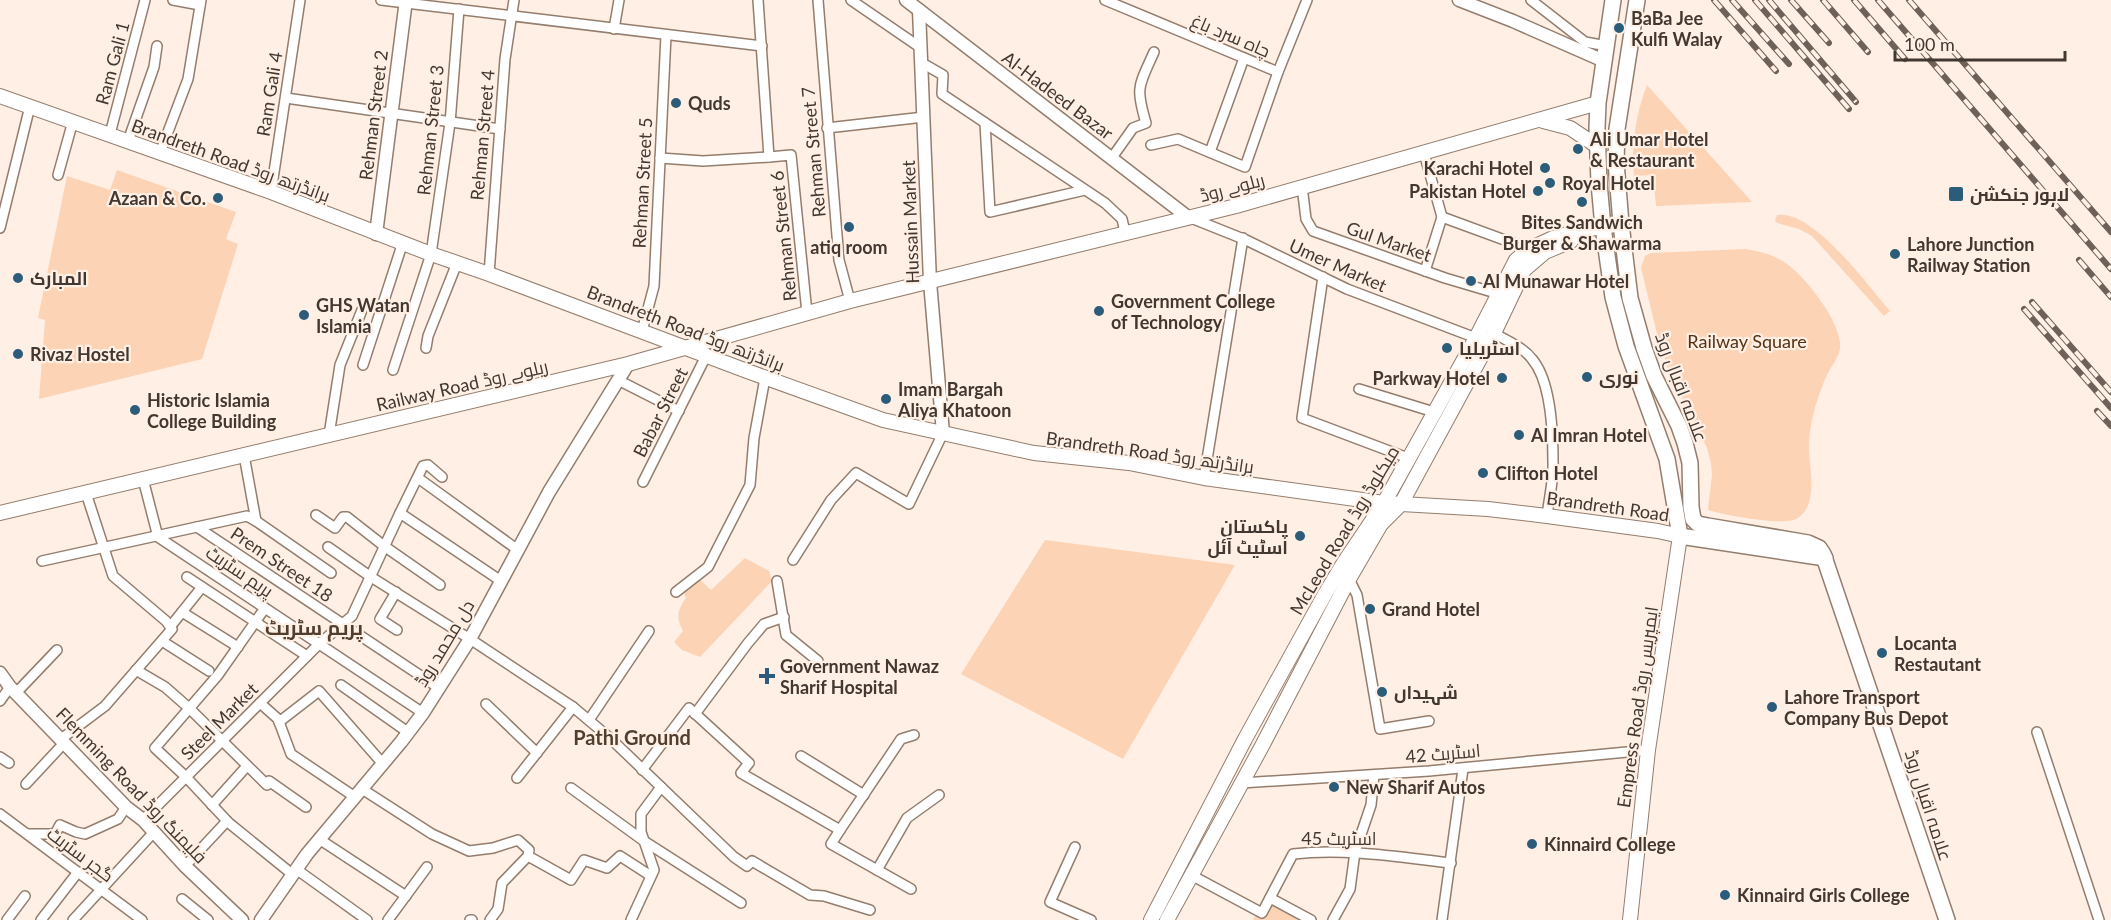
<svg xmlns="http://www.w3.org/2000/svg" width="2111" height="920" viewBox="0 0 2111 920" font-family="Lato,Cairo,sans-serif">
	<rect width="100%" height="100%" fill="#ffefe4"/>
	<g fill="#fdd3b5">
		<path d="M1647,85L1752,202L1656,206L1653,175L1634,176C1631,146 1636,113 1647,85Z"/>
		<path d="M117,170L236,212L226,239L238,244L202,359L39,399L45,320L38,318L67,176L110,190Z"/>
		<path d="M1777,215C1813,209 1868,286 1890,311L1884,316L1812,236L1799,229L1777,223L1775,221Z"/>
		<path d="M1745,249C1759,251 1772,254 1784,262C1804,274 1843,324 1840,348C1839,357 1832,365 1828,373C1818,394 1810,420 1809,443C1808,465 1820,503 1798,518C1786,527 1724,515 1708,510L1712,475L1711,463L1707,448L1668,369L1659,342L1641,268L1645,256L1651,253Z"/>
		<path d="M1045,540L1235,565L1123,759L961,674Z"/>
		<path d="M745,558L769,571L772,581L700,657L682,650L674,642L683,631C676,618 677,610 686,598L681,587L696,576L711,590Z"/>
		<path d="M1270,898L1305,920H1253L1258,911Z"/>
	</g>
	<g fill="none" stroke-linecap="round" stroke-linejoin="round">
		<g stroke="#947d6d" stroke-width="12">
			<g id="minor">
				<path d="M173,0L200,5"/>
				<path d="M381,0L762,46"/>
				<path d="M758,0L769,157L791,155L807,313"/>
				<path d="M818,0L839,260L850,301"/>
				<path d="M851,0L921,48"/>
				<path d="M1105,0L1278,72"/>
				<path d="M1531,0L1585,42L1607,46"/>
				<path d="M614,29L619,0"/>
				<path d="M922,63L943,75L942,94L1105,203L1122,219L1125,232"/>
				<path d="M286,98L500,129"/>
				<path d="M985,123L990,212L1085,190"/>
				<path d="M827,128L924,117"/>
				<path d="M110,134L145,0"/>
				<path d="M128,141L154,67L157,46"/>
				<path d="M1151,145L1178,139L1245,167L1278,72L1307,0"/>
				<path d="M1210,152L1244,58"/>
				<path d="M160,153L188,79L201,0"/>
				<path d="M1424,153L1442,217L1425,271"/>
				<path d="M660,158L703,161L769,157"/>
				<path d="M1111,159L1133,128L1146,123C1135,86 1139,86 1154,52"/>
				<path d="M58,175L73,121"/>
				<path d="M1302,186L1306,219L1313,231L1445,278L1499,294"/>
				<path d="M271,192L300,0"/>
				<path d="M1442,217L1529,249"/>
				<path d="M1191,218L1246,240L1347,289L1476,338"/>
				<path d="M0,228L30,106"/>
				<path d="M489,274L505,59L514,0"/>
				<path d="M1323,277L1302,418L1408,458"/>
				<path d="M642,331L654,286L666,35"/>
				<path d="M1494,333C1507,341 1523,347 1532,359C1551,381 1553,433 1553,461C1554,479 1549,498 1547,516"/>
				<path d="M426,348L428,336L457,263"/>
				<path d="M363,365L403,242"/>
				<path d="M393,370L431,254L450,123L459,9"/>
				<path d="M618,380L679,411"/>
				<path d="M1359,389L1434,412"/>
				<path d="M329,435L340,365L364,305"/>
				<path d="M244,455L256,521"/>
				<path d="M418,478L518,550"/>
				<path d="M1204,478L1243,238"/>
				<path d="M143,479L158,537L423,713"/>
				<path d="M643,482L706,356"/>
				<path d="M400,513L423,466L428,465L442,477"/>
				<path d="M316,515L335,528L343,517H347L384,546L440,585"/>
				<path d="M197,527L439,688"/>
				<path d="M328,547L371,577L470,639L573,707L611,739L734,857L747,866L752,861L810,895L824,896L870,910"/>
				<path d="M793,560L831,500L856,473L909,504L943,433"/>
				<path d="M42,561L247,516L256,521L331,573"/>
				<path d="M187,577L307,656"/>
				<path d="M1349,579L1357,595L1380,729L1429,721"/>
				<path d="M777,581L786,635L818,661"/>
				<path d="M396,592L380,619L397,630"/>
				<path d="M676,592L708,567L750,485L754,438L765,378"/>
				<path d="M265,608L218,675L155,748L186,777L229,823L292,874"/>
				<path d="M182,612L238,647"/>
				<path d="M170,627L202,587"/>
				<path d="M162,641L209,671"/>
				<path d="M136,670L165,687L189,708L267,785L269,781L306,807"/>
				<path d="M341,685L409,733"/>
				<path d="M16,693L57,650"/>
				<path d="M0,701L10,687"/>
				<path d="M260,703L278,719L291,754L355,797"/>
				<path d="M486,704L537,753"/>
				<path d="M695,714L748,643L764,624L784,617"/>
				<path d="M589,720L649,631"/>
				<path d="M279,722L319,691L383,764"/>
				<path d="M2037,732L2099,920"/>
				<path d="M61,739L105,706L172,629L166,621L113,576L86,493"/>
				<path d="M801,756L864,795"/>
				<path d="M0,757L9,763"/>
				<path d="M642,770L689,708L749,763L741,773L840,830L831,844L911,889"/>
				<path d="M517,778L573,707"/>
				<path d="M1241,783L1429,771L1648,750"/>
				<path d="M26,784L65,742"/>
				<path d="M571,788L644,841L741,903"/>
				<path d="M362,789L432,834L469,851L493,848L518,840L529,850L528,856L502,883L498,909L490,920"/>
				<path d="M212,805L247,766"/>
				<path d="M0,814L142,920"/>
				<path d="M143,820L319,644L352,616L400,513L501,581"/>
				<path d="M840,830L901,739L914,735"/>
				<path d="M28,834H55L60,825L76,832L85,834L118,819L126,807"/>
				<path d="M319,839L406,896"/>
				<path d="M1075,847L1050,902L1091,920"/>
				<path d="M528,856L571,880L584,860L607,868L620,856L651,876"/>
				<path d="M185,866L227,821"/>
				<path d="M296,869L367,920"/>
				<path d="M877,870L907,818L939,795"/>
				<path d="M1191,875L1262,913L1293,854C1346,848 1398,857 1451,863"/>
				<path d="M1270,898L1311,920"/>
				<path d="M182,899L208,920"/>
				<path d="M7,920L25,896"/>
				<path d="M41,920L78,872"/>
				<path d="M73,920L154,832"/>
				<path d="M388,920L427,867"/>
				<path d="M470,920H472"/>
				<path d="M631,920L654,870L641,832V814L661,787"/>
				<path d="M1333,920L1350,889L1355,852L1371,805L1374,775"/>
				<path d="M1442,920L1463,769"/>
			</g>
		</g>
		<g stroke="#947d6d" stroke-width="15">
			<g id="tertiary">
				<path d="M906,0L1189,218"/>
				<path d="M1459,0L1513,21L1604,61"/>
				<path d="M919,10L930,282L943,433"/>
				<path d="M376,234L406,0"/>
				<path d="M0,673L10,687L126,807L143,820L185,866L242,920"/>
				<path d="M261,920L307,854L401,742L423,713L470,639L549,492L628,364"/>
			</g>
		</g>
		<g stroke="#947d6d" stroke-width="16">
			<g id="secondary">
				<path d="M0,96L271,192L431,254L489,274L747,371L883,420L1034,453L1129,463L1204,478L1384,503L1488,509L1547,516L1658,531L1680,536L1648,750L1630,920"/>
				<path d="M1543,121L1570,128L1597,146"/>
				<path d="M0,513L628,364L850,301L1236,206L1598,103"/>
				<path d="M1151,920L1245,739L1325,594L1343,564L1384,503L1476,338L1516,260L1529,249L1553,238L1583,230L1621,224"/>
				<path d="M1167,920L1262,746L1349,579L1381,524L1401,504L1494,333L1524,270L1545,252L1571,241"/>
			</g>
		</g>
		<g stroke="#947d6d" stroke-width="18">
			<g id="primary">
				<path d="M1613,0L1598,103L1597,128L1599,183L1603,227L1613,297L1626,346L1667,459L1680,536L1825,558"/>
				<path d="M1637,0L1617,129L1616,162L1621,224L1630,298L1644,348L1654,376L1679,426L1685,443L1690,463L1691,507L1693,519L1698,524L1708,526L1808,543L1819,548L1823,554L1947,920"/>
			</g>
		</g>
		<use href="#minor" stroke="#fff" stroke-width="9"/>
		<use href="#tertiary" stroke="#fff" stroke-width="12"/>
		<use href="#secondary" stroke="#fff" stroke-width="14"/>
		<use href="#primary" stroke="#fff" stroke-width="15"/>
		<g stroke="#6d6159" stroke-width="6">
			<g id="rail">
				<path d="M1714,0L1776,71"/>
				<path d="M1732,0L1789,64"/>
				<path d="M1755,0L1849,109"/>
				<path d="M1769,0L1856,102"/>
				<path d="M1791,0L1829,43"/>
				<path d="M1823,0L1868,52"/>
				<path d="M1854,0L1905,59"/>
				<path d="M1878,0L2111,269"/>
				<path d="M1909,0L2111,232"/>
				<path d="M2079,260L2111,297"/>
				<path d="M2032,302L2111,392"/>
				<path d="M2024,309L2111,408"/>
				<path d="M2097,411L2111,426"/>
			</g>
		</g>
		<use href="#rail" stroke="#ffefe4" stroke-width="4" stroke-dasharray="11" stroke-linecap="butt"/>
	</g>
	<g fill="#2b5c7a" stroke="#ffefe4" stroke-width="2">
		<circle cx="1619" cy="28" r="6"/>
		<circle cx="676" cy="103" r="6"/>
		<circle cx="1578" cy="149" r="6"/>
		<circle cx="1545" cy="168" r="6"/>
		<circle cx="1550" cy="183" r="6"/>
		<circle cx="1538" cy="191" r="6"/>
		<rect x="1948" y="186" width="16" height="16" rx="3"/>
		<circle cx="218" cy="198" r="6"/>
		<circle cx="1582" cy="202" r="6"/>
		<circle cx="849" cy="227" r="6"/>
		<circle cx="1895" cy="254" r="6"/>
		<circle cx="18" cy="278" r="6"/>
		<circle cx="1471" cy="281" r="6"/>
		<circle cx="1099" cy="311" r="6"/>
		<circle cx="304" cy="315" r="6"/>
		<circle cx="1447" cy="348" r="6"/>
		<circle cx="18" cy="354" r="6"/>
		<circle cx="1587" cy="377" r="6"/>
		<circle cx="1502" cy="378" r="6"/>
		<circle cx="886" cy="399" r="6"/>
		<circle cx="135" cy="410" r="6"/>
		<circle cx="1519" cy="435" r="6"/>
		<circle cx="1483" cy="473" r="6"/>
		<circle cx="1300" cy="536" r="6"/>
		<circle cx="1370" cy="609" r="6"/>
		<circle cx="1882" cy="653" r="6"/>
		<path d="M764 667h6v6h6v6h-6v6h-6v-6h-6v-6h6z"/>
		<circle cx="1382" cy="692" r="6"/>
		<circle cx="1772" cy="707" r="6"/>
		<circle cx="1334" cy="787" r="6"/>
		<circle cx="1532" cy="844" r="6"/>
		<circle cx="1725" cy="895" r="6"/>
	</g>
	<g text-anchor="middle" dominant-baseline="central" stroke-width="4.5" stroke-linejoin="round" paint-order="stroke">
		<g font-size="18" font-weight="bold" fill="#423831" stroke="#ffefe4" text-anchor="start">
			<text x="1631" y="18">BaBa Jee<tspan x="1631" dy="21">Kulfi Walay</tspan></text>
			<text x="688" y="103">Quds</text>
			<text x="1590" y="139">Ali Umar Hotel<tspan x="1590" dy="21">&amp; Restaurant</tspan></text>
			<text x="1533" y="168" text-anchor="end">Karachi Hotel</text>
			<text x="1562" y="183">Royal Hotel</text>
			<text x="1526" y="191" text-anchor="end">Pakistan Hotel</text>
			<text x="1970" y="194">لاہور جنکشن</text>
			<text x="206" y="198" text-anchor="end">Azaan &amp; Co.</text>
			<text x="1582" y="222" text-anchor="middle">Bites Sandwich<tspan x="1582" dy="21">Burger &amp; Shawarma</tspan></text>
			<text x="1907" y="244">Lahore Junction<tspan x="1907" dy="21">Railway Station</tspan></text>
			<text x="849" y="247" text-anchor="middle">atiq room</text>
			<text x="30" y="278">المبارک</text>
			<text x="1483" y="281">Al Munawar Hotel</text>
			<text x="1111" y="301">Government College<tspan x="1111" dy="21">of Technology</tspan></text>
			<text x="316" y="305">GHS Watan<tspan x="316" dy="21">Islamia</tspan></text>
			<text x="1459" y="348">اسٹریلیا</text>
			<text x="30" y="354">Rivaz Hostel</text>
			<text x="1599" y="377">نوری</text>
			<text x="1490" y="378" text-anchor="end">Parkway Hotel</text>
			<text x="898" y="389">Imam Bargah<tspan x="898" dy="21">Aliya Khatoon</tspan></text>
			<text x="147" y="400">Historic Islamia<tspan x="147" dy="21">College Building</tspan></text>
			<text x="1531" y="435">Al Imran Hotel</text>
			<text x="1495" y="473">Clifton Hotel</text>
			<text x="1288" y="526" text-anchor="end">پاکستان<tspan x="1288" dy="21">اسٹیٹ آئل</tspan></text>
			<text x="1382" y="609">Grand Hotel</text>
			<text x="1894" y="643">Locanta<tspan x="1894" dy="21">Restautant</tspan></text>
			<text x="780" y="666">Government Nawaz<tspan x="780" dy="21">Sharif Hospital</tspan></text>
			<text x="1394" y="692">شہیداں</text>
			<text x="1784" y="697">Lahore Transport<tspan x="1784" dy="21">Company Bus Depot</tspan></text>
			<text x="1346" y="787">New Sharif Autos</text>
			<text x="1544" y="844">Kinnaird College</text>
			<text x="1737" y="895">Kinnaird Girls College</text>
		</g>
		<g font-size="18" fill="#423831" stroke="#ffefe4">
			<text transform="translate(1231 35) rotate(23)">چاہ سرد باغ</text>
			<text transform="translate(112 63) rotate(-75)">Ram Gali 1</text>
			<text transform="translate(269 94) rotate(-81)">Ram Gali 4</text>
			<text transform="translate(1058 95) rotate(37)">Al-Hadeed Bazar</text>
			<text transform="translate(373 115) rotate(-83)">Rehman Street 2</text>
			<text transform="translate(430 130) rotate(-84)">Rehman Street 3</text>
			<text transform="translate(482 135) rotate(-85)">Rehman Street 4</text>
			<text transform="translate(813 152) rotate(-95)">Rehman Street 7</text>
			<text transform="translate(231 160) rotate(20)">Brandreth Road برانڈرتھ روڈ</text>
			<text transform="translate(642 183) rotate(-87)">Rehman Street 5</text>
			<text transform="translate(1232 187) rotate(-15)">ریلوے روڈ</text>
			<text transform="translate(910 222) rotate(-92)">Hussain Market</text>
			<text transform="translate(783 236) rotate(-96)">Rehman Street 6</text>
			<text transform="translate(1389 241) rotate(19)">Gul Market</text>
			<text transform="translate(1338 265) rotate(24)">Umer Market</text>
			<text transform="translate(686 328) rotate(21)">Brandreth Road برانڈرتھ روڈ</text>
			<text transform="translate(462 385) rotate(-13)">Railway Road ریلوے روڈ</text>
			<text transform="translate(1682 387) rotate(69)">علامہ اقبال روڈ</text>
			<text transform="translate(660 412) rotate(-63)">Babar Street</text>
			<text transform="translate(1150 452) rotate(8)">Brandreth Road برانڈرتھ روڈ</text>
			<text transform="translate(1608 506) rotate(8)">Brandreth Road</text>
			<text transform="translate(1344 530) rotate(-59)">McLeod Road میکلوڈ روڈ</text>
			<text transform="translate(282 564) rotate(34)">Prem Street 18</text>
			<text transform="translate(240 571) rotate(34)">پریم سٹریٹ</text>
			<text transform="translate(444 643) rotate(-59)">دل محمد روڈ</text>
			<text transform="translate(1637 707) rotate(-82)">Empress Road ایمپریس روڈ</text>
			<text transform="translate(219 721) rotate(-45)">Steel Market</text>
			<text transform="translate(1443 753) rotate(-5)">اسٹریٹ 42</text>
			<text transform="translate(132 785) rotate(46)">Flemming Road فلیمنگ روڈ</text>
			<text transform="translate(1929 805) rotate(72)">علامہ اقبال روڈ</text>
			<text x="1339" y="838">اسٹریٹ 45</text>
			<text transform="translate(81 854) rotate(37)">گجر سٹریٹ</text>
		</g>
		<g font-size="18" fill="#563111" stroke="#ffefe4">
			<text x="1747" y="341">Railway Square</text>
		</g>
		<g font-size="20" font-weight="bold" fill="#523e2f" stroke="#ffefe4">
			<text x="314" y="627">پریم سٹریٹ</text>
			<text x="632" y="737">Pathi Ground</text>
		</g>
	</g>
	<path d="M1895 51v9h170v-9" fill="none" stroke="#423831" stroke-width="3"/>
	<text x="1904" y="51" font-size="18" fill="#423831" stroke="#ffefe4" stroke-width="4.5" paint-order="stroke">100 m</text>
</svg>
